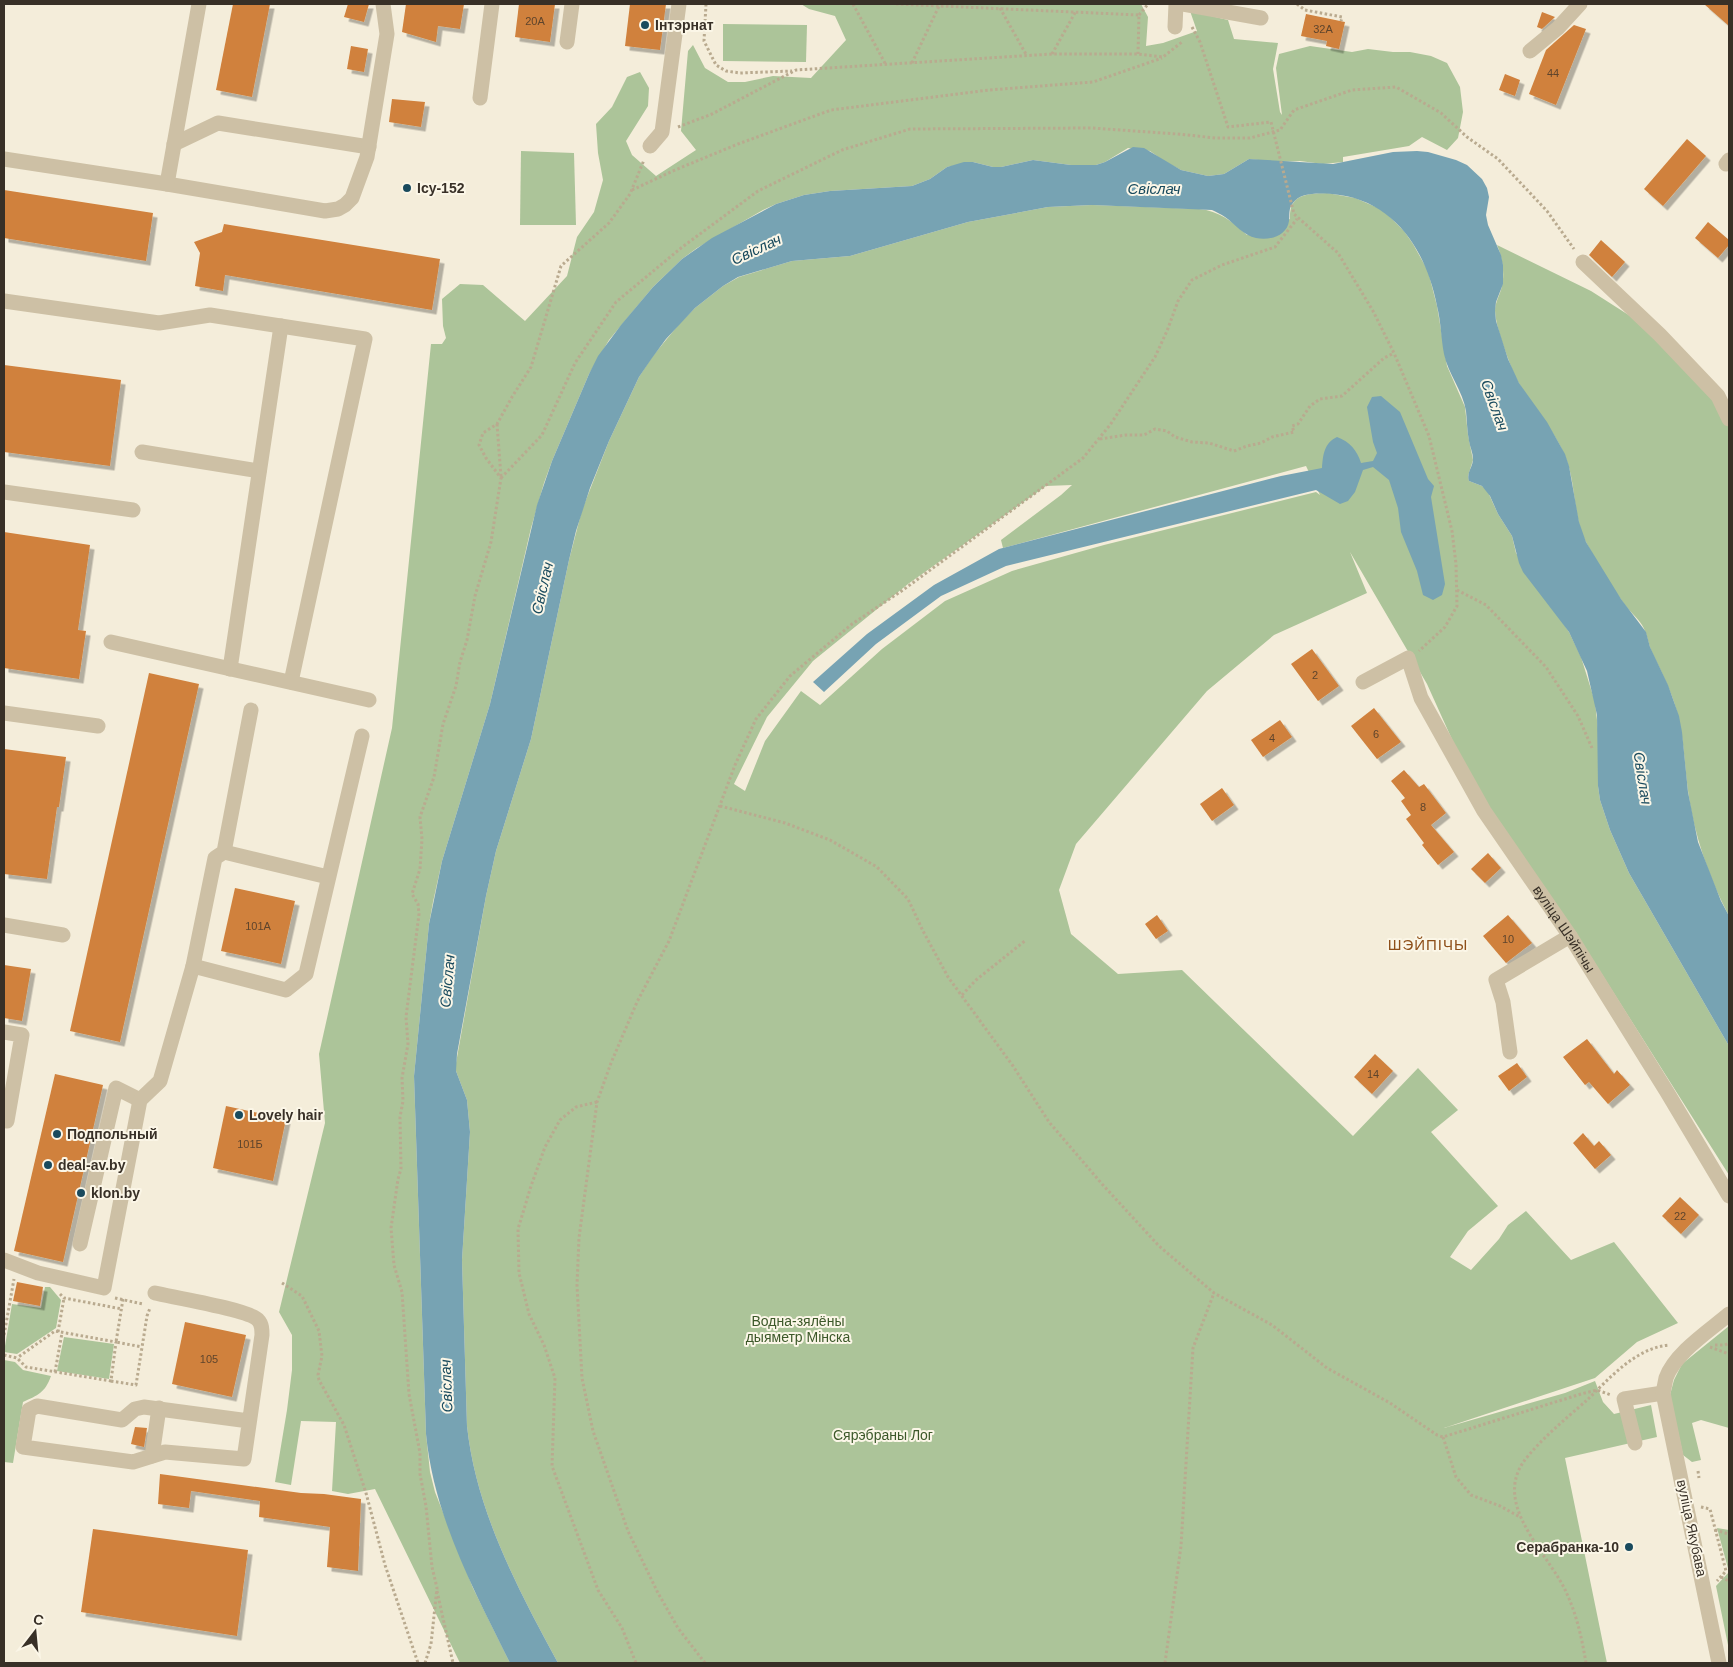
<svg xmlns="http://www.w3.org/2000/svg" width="1733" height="1667" viewBox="0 0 1733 1667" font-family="Arial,sans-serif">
	<defs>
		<filter id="shadow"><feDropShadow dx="4.5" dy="4.5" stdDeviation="0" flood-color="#0004"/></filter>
	</defs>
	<rect width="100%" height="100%" fill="#f4edda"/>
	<g fill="#acc499" fill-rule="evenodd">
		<path d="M801,4H1141L1148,17L1146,46L1163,43L1197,31L1190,11L1228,20L1234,39L1278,43L1273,69L1280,112L1282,115L1276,68L1279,54L1310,46L1352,52L1368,49L1393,52H1410L1431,56L1447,63L1460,87L1463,112L1458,138L1447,150L1422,137L1409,146L1343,157V162L1323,164L1300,161L1277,162L1249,159L1224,174L1208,176L1181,170L1164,161L1150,151L1128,148L1105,162L1096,165H1071L1033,160L1001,167H993L973,162L947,167L930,179L912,186L830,191L804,195L776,204L763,210L697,248L682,259L653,287L609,340L589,374L552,461L544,483L531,528L490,704L442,861L433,902L429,924L414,1076L426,1434L430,1472L435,1492L473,1588L510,1663H460L375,1489L348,1494L332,1491L336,1422L301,1421L291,1485L275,1482L287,1410L292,1370V1335L279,1312L325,1123L319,1054L392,728L431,344H442L446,338L443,326L442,299L460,284L483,285L525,321L567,276L577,237L594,212L603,180L598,153L596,124L612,107L627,77L640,72L649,88L648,106L626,141L632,155L656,176L696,150L681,131L688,51L693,45L705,68L728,82H745L773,76L811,78L846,40L835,16L809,9Z"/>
		<path d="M723,24L807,25L806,62L723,61Z"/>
		<path d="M521,151L574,153L576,225H520Z"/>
		<path d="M1327,193L1355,198L1383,210L1404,231L1413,244L1428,271L1437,306L1447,366L1465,407L1468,435L1473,460L1468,476L1469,481L1482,486L1487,490L1498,514L1512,536L1516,553L1569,632L1581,657L1595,702L1598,729V786L1600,800L1610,830L1629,873L1729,1046V1175L1577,935L1513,846L1464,766L1427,684L1350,552L1367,593L1274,635L1207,691L1076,844L1059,890L1071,934L1118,974L1182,970L1353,1136L1418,1068L1458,1110L1431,1132L1498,1206L1468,1231L1450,1257L1471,1270L1499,1239L1508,1225L1526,1211L1571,1260L1614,1242L1678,1323L1637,1342L1595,1378L1444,1428L1565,1393L1595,1381L1603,1402L1614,1414L1651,1405L1657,1437L1565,1458L1607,1663H558C518,1589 476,1511 467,1426L462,1260L470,1132L467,1100L456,1071V1063L486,896L496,851L531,739L569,560L582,510L609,441L639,377L652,357L680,323L695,308L723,286L739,277L792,261L850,256L968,222L1048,207L1092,205L1199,209C1219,211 1232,221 1247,235L1290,219C1289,194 1306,194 1327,193ZM1306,466L1320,495L1316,492L1104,545L1012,571L945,601L882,649L820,705L801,691L765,741L745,791L734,784L767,717L813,661L908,584L1046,486L1072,485L1061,495L1001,540L1003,548Z"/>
		<path d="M1497,245L1591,291L1660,335L1729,419V916C1709,878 1694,835 1688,791C1684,761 1684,731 1674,702C1668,684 1659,667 1651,650C1648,642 1647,633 1642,625C1638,618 1630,612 1625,605C1611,586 1598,565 1587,544C1572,517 1577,484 1565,456C1552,424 1525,401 1512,369C1506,353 1496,328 1495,311C1495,302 1500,295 1502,286C1505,273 1502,256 1497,245Z"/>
		<path d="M45,1287H50L61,1300L56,1328L17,1354L4,1352L12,1304L41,1308Z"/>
		<path d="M1729,1326V1428L1701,1420L1692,1423L1701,1460L1692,1462L1683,1455L1670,1395L1674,1380L1682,1364Z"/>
		<path d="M64,1337L114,1344L109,1379L57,1371Z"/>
		<path d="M4,1360L15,1362L23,1370L51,1376C45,1393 38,1395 23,1402L13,1463L4,1462Z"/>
		<path d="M1717,1528L1729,1530V1650L1716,1586L1729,1572Z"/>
	</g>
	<g fill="#77a3b3">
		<path d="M1133,147L1144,148L1181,170L1208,176L1224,174L1249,159L1333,164L1393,152L1417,151L1428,152L1456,160L1467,165L1482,179L1487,188L1489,197L1486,215L1488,225L1501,255L1503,265V284L1496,302L1495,311L1496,321L1508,359L1519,383L1547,422L1565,454L1569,466L1579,522L1586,542L1621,599L1646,632L1650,647L1668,685L1679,716L1682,732L1688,792L1698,842L1721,901L1729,916V1046L1629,873L1610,830L1600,800L1598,786L1597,715L1587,671L1569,632L1523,572L1519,563L1512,536L1498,514L1490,496L1482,486L1469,481C1466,473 1473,467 1473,459C1473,453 1470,447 1469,441C1467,431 1467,421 1466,411C1463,391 1448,374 1444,354C1441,338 1441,322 1437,306C1426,249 1393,199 1332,194C1320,193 1300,192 1293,203C1288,209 1290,215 1289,221C1287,236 1269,241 1256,238C1244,236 1235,224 1225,217C1221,214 1216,212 1212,210L1092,205L1048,207L968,222L850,256L792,261L738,277L723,286L695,308L666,339L652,358L639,377L609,441L590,488L576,531L569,560L531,739L496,851L486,896L457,1054L456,1071L467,1100L470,1132L462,1260L467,1426C476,1511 518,1589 558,1663H510C474,1590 434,1517 426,1434L414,1076L429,924L442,861L490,704L537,505L552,461L589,374L598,356L621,325L653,287L682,259L712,238L776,204L804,195L830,191L912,186L930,179L947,167L964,162H973L993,167H1001L1033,160L1071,165H1096L1105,162Z"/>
		<path d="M1381,396L1400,412L1428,479L1434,486L1431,497L1445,584L1442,595L1433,600L1423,595L1417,571L1401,532L1398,508L1389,480L1373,467L1363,470L1355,492L1348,501L1340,504L1316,490L1006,566L941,596L876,644L824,692L813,682L867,634L934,585L999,549L1281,476L1322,468C1323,455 1324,443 1337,437C1350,442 1357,450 1361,463L1373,461L1377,453L1373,442L1367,407L1372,397Z"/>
	</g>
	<g fill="#d0813c" filter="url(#shadow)">
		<path d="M233,4H270L252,97L216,90Z"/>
		<path d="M348,4H369L364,22L344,17Z"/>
		<path d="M406,4H464L460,29L438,26L436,42L402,32Z"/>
		<path d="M519,4H555L550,42L515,37Z"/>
		<path d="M630,4H666L660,50L625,46Z"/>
		<path d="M1704,4H1729V26Z"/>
		<path d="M1542,12L1555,17L1542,29L1537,27Z"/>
		<path d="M1306,14L1345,22L1339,49L1326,46L1327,41L1301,36Z"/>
		<path d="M1574,25L1586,29L1556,105L1529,94L1546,50Z"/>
		<path d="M351,46L368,49L364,72L347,69Z"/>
		<path d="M1505,74L1520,80L1515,96L1499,90Z"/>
		<path d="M392,99L425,102L421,127L389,122Z"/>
		<path d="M1687,139L1706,156L1663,206L1644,189Z"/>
		<path d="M4,190L153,213L146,261L4,238Z"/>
		<path d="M1708,222L1729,240V245L1718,258L1695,238Z"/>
		<path d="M224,224L440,259L432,310L225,275L223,291L195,286L200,253L194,242L222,232Z"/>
		<path d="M1601,240L1625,262L1612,277L1589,255Z"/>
		<path d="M4,365L121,380L110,466L4,452Z"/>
		<path d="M4,532L90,545L78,630L86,631L79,679L4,668Z"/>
		<path d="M1312,649L1339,686L1318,701L1291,664Z"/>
		<path d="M149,673L199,684L120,1042L70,1031Z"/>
		<path d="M1374,708L1401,742L1377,759L1351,726Z"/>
		<path d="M1280,720L1292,737L1263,757L1251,740Z"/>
		<path d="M4,749L66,757L59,807H57L47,879L4,874Z"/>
		<path d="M1404,770L1419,787L1424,784L1446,813L1431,825L1454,852L1438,865L1422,845L1424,843L1406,819L1411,815L1401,801L1405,798L1391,781Z"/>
		<path d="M1222,788L1234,805L1212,821L1200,804Z"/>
		<path d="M1488,853L1501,868L1485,883L1471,869Z"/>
		<path d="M235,888L295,901L281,964L221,951Z"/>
		<path d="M1157,915L1168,931L1156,939L1145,924Z"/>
		<path d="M1508,915L1532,943L1506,963L1483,936Z"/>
		<path d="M4,965L31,969L22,1021L4,1018Z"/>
		<path d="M1587,1039L1614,1074L1617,1070L1630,1085L1608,1104L1589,1082L1585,1085L1563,1057Z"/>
		<path d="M1375,1054L1393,1071L1372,1094L1354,1077Z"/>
		<path d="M1517,1063L1527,1077L1509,1091L1498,1076Z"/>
		<path d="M55,1074L103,1085L63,1262L14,1251Z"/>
		<path d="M226,1106L286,1119L273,1181L213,1168Z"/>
		<path d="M1583,1133L1594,1146L1599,1141L1611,1155L1595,1169L1573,1143Z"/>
		<path d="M1680,1197L1699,1215L1681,1234L1662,1216Z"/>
		<path d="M17,1282L43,1287L40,1306L13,1301Z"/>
		<path d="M185,1322L246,1335L232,1397L172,1384Z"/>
		<path d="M135,1427L147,1428L144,1447L131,1444Z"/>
		<path d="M160,1474L301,1493L324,1494L361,1499L358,1571L327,1567L330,1527L259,1517L260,1501L191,1491L189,1508L158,1504Z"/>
		<path d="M93,1529L248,1550L237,1636L81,1612Z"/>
	</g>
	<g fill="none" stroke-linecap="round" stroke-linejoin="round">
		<g stroke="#b9aa8f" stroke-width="3" stroke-dasharray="2.5 2.5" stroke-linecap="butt">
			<path d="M706,4L704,41L716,65L726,71L740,73L792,71"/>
			<path d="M853,4L886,65"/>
			<path d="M896,4L1139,15L1138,54"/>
			<path d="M1297,4L1305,10L1342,17L1341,21"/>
			<path d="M1000,8L1027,56"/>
			<path d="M1139,15L1148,4"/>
			<path d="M1192,27L1200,42L1228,127L1271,122L1294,214L1338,253L1373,311L1394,353L1429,436L1452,531L1456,564L1457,606L1445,627L1419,651"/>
			<path d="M1052,54L1076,11"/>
			<path d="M912,63L939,6"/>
			<path d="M678,127L712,114L796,70L1052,54H1138L1163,57L1182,42"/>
			<path d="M632,190L675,170L738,144L831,110L989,90L1093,82L1162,58"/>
			<path d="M497,424L501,477"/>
			<path d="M1100,439L1126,435H1144L1155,429L1167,431L1175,437L1192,442L1209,443L1234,451L1247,446L1261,443L1272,437L1294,432L1292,426L1298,424L1310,406L1320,399L1342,396L1384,358L1394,353"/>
			<path d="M501,478L542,435L575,363L616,302L681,248L758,191L842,150L910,129L1092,128L1177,134L1216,138H1250L1280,130L1294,110L1352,90L1396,87L1441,113L1467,137L1498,159L1547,211L1574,249"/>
			<path d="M1457,590L1486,605L1546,667L1578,716L1592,748"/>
			<path d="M720,806L785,823L830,840L877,867L908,899L923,931L948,977L1013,1066L1049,1122L1102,1184L1159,1246L1214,1293L1272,1325L1327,1368L1390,1403L1437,1435L1443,1437L1581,1394L1597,1390L1611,1395"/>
			<path d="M962,995L976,980L1026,940"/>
			<path d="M597,1102L576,1107L560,1120L545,1147L531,1186L518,1229L519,1273L529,1314L544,1345L555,1378L552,1466L598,1590L622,1628L636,1663"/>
			<path d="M282,1283L302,1296L319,1331L322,1356L318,1375L319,1380L344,1425L366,1493L385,1565L418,1663"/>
			<path d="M60,1294L64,1298L122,1309"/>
			<path d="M115,1298L143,1304"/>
			<path d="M123,1299L116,1342L142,1347"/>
			<path d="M58,1332L64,1298"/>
			<path d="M4,1335L14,1279"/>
			<path d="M1715,1345H1725L1729,1343"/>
			<path d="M1710,1347L1729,1354"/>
			<path d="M4,1355L17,1358L26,1367L111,1381L116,1342L55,1331L17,1358"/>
			<path d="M55,1372L62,1333"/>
			<path d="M111,1381L136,1385L147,1316L150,1308"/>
			<path d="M1443,1437L1456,1477L1471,1495L1500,1506L1520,1517"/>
			<path d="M1698,1471L1699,1478"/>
			<path d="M1701,1507L1710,1509L1726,1571L1717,1581"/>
			<path d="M1715,1530L1729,1534"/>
			<path d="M1721,1577L1729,1581"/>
			<path d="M437,1591L453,1663"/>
			<path d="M425,1663L431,1644L437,1588L432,1567L426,1506L420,1474V1453L409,1394L402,1292L394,1265L391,1228L398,1179L401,1169L400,1117L403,1101L402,1078L408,1044L406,1017L419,914L418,904L412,894L420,869L422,839L420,817L434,777L443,724L456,686L460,662L467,640L475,596L491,542L501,478L486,458L479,445L483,433L497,424L512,397L531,367L561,266L609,223L630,194L644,160"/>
			<path d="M705,1663L678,1628L658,1593L628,1531L593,1431L582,1378L577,1285L579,1238L597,1102L611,1063L637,1002L669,941L735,765L756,719L790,676L852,624L903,590L1083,458L1110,425L1155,357L1167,331L1178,301L1192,280L1222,265L1275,247L1297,219"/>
			<path d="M1165,1663L1181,1546L1193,1348L1214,1293"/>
			<path d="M1586,1663C1582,1639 1577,1616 1567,1594C1551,1557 1501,1514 1518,1472C1525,1452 1569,1416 1586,1401C1609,1379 1635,1348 1669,1345"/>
		</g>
		<g stroke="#cdc0a5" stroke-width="15">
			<path d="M1183,4L1261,18"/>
			<path d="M1175,27L1176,4"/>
			<path d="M567,42L572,4"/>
			<path d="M1530,51L1558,28L1580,4"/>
			<path d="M480,98L492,4"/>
			<path d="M174,144L218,123L369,147"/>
			<path d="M650,146L662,132L679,4"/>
			<path d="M4,159L167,184L325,211L338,209L345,205L352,198L367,157L387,34L383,4"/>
			<path d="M1726,164L1729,160"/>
			<path d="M167,184L199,4"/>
			<path d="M1583,262L1660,335L1718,396L1729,419"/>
			<path d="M4,301L159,323L210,315L365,339L291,682"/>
			<path d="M142,452L259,471"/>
			<path d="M4,492L133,510"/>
			<path d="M111,642L369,700"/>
			<path d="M230,669L281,326"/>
			<path id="s1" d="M1363,682L1408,658L1421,698L1484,811L1570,936L1667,1092L1729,1196"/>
			<path d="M4,713L98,726"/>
			<path d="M224,852L328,877"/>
			<path d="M4,925L63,935"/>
			<path d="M193,966L286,990L306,974L362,736"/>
			<path d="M4,1032L22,1035L7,1121L4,1120"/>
			<path d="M1510,1052L1503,1002L1496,980L1570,936"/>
			<path d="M80,1244L116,1088L140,1100"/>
			<path d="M4,1260L38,1273L104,1288L140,1100L160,1081L193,966L215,858L224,852L251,710"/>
			<path d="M155,1293C172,1297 250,1310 258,1320C262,1324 262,1330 262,1335L244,1459L165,1452L133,1462L23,1447L29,1410L37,1406L122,1420L135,1409L144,1407L249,1421"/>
			<path d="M1635,1443L1624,1399L1663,1393"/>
			<path d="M152,1456L159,1408"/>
			<path d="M1719,1663L1663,1393C1664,1388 1665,1383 1666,1378C1675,1353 1709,1331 1729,1314"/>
		</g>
	</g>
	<g fill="#194a5d" stroke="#fbf6e7" stroke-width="2">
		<circle cx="645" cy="25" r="5"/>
		<circle cx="407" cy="188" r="5"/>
		<circle cx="239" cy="1115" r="5"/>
		<circle cx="57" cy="1134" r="5"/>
		<circle cx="48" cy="1165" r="5"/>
		<circle cx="81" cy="1193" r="5"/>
		<circle cx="1629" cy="1547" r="5"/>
	</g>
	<g text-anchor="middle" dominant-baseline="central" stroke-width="4" stroke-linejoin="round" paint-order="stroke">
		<g font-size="11" fill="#5e442c">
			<text x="535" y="21">20А</text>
			<text x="1323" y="29">32А</text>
			<text x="1553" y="73">44</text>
			<text x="1315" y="675">2</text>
			<text x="1376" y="734">6</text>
			<text x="1272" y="738">4</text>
			<text x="1423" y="807">8</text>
			<text x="258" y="926">101А</text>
			<text x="1508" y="939">10</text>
			<text x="1373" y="1074">14</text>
			<text x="250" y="1144">101Б</text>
			<text x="1680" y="1216">22</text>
			<text x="209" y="1359">105</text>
		</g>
		<g font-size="14" font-weight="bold" fill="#383027" stroke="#fbf6e7" text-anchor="start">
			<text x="655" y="25">Інтэрнат</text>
			<text x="417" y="188">Ісу-152</text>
			<text x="249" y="1115">Lovely hair</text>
			<text x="67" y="1134">Подпольный</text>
			<text x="58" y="1165">deal-av.by</text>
			<text x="91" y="1193">klon.by</text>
			<text x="1619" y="1547" text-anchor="end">Серабранка-10</text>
		</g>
		<g font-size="14" fill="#383027" stroke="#fbf6e7">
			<text stroke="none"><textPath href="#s1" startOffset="365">вуліца Шэйпічы</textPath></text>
			<text transform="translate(1692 1528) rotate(78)">вуліца Якубава</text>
		</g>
		<g font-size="14" fill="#3c5829" stroke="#fbf6e7">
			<text x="798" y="1321">Водна-зялёны<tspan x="798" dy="16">дыяметр Мінска</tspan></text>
			<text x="883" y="1435">Сярэбраны Лог</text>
		</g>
		<g font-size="15" font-style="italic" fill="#194a5d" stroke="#fbf6e7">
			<text x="1154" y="188">Свіслач</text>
			<text transform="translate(756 249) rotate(-25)">Свіслач</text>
			<text transform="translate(1495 405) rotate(70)">Свіслач</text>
			<text transform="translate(542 588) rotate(-77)">Свіслач</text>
			<text transform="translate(1643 778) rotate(81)">Свіслач</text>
			<text transform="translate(447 981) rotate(-85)">Свіслач</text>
			<text transform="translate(446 1386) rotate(-92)">Свіслач</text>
		</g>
		<g font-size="15" letter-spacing="1" fill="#8e4f19" stroke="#fbf6e7">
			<text x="1428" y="944">ШЭЙПІЧЫ</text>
		</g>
	</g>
	<rect width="1733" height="1667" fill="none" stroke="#383027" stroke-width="10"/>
	<g transform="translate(35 1632) rotate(16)" stroke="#fbf6e7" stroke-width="4" paint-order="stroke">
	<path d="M0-4L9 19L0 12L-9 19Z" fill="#383027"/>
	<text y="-8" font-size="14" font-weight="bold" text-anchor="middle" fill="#383027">С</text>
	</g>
</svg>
